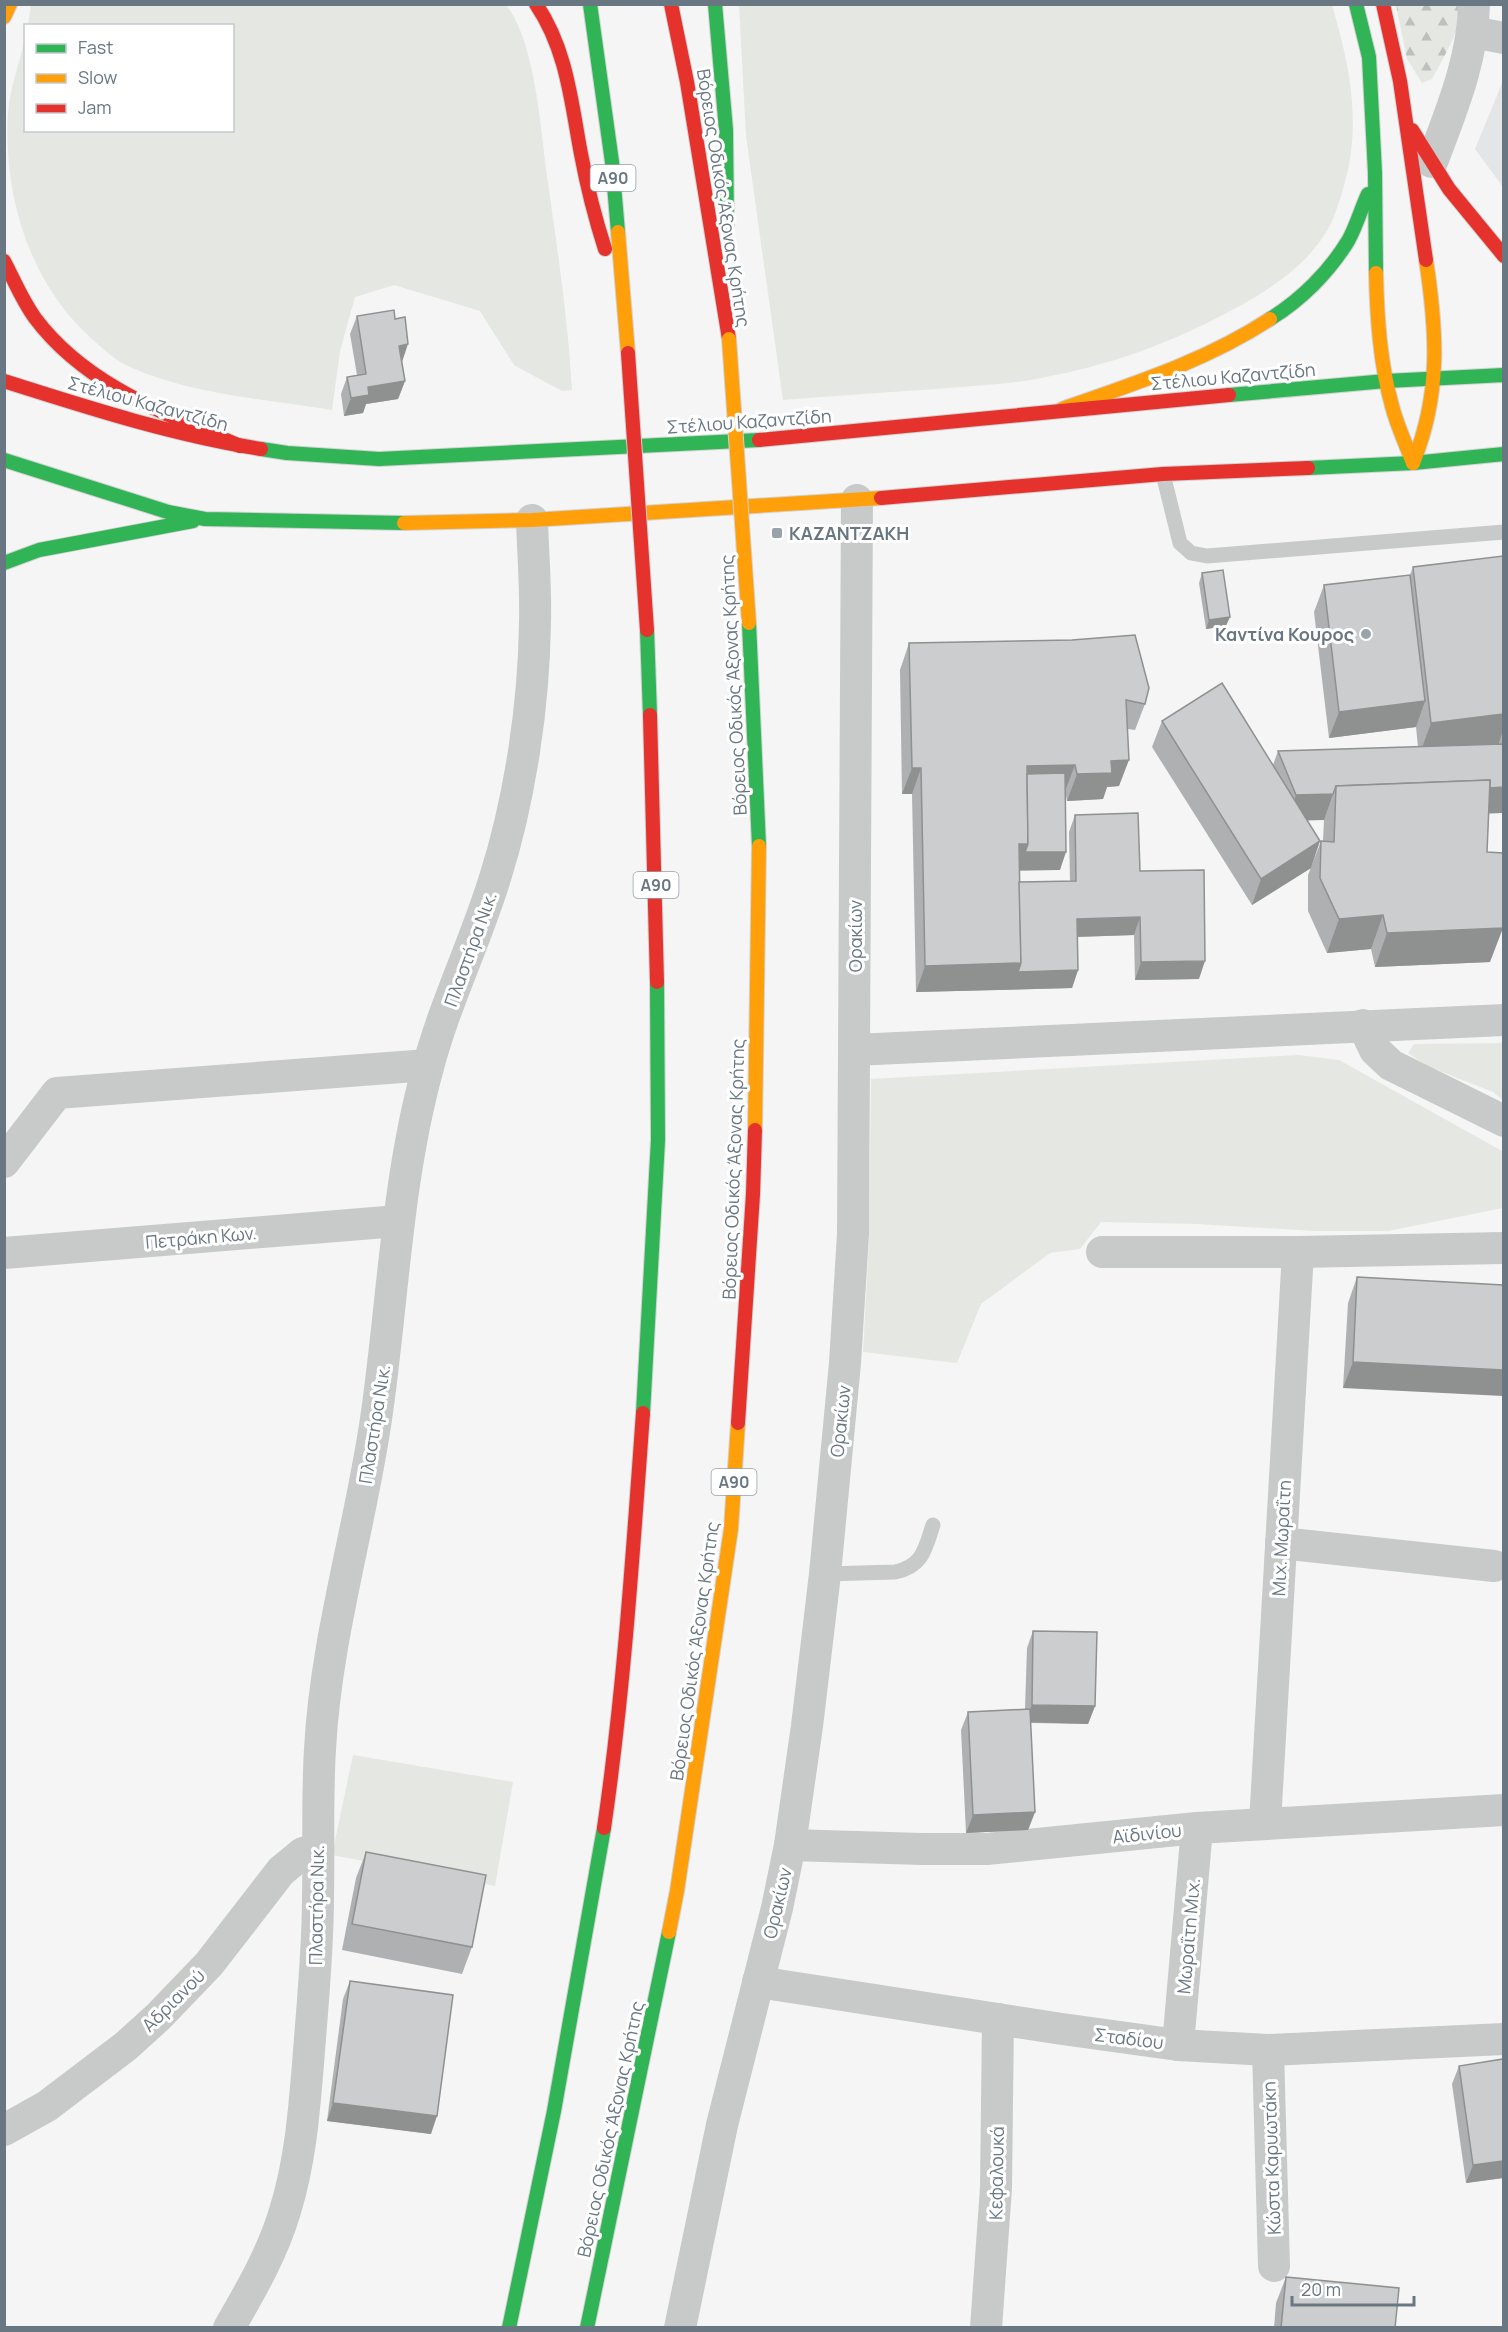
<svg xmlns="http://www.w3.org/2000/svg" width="1508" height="2332" viewBox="0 0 1508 2332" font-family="Manrope,sans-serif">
	<defs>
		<pattern id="forest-firs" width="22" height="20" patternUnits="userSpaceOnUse" patternTransform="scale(1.5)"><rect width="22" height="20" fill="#e4e7e2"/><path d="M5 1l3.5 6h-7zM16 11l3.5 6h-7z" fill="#bdc0bd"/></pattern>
	</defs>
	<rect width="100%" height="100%" fill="#f5f5f5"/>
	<path fill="#e4e5e6" d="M1503,81V187L1475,149Z"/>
	<g fill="#e4e7e2">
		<path d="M31,5H506C535,41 541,130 547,176C557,247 568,318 572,390L562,391L514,365L480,311L394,285L355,297L340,351L332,410C265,399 191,395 128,366C115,360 103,349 92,339C29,283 3,195 8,113C10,87 20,63 25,38L26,130H232V26L28,25Z"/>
		<path d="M739,5H1332C1351,70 1363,129 1341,196C1337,207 1334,219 1328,229C1306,267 1269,290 1232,310C1172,343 1107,366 1041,378C1006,385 971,386 937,389C885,392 834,396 783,400L746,136Z"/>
		<path d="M1503,1043V1100L1493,1092L1427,1066L1408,1053L1414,1044Z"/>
		<path d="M1298,1055L1339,1060L1502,1151L1503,1208L1388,1231H1314L1197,1224L1101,1222L1080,1249L1050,1253L981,1304L957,1363L863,1352L869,1240L871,1079Z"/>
		<path d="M353,1755L513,1782L495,1886L332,1855Z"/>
	</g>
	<path fill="url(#forest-firs)" d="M1396,5H1462C1462,27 1443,59 1432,79L1422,83L1407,59Z"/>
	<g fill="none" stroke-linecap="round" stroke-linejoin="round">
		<g stroke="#d1d2d3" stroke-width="16">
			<g id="fast">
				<path d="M590,4L612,162L618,232"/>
				<path d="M715,4L726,130L727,226"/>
				<path d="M1356,4L1369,57L1375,173L1376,273"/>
				<path d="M1270,319C1301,300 1329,272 1348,241C1356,227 1361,209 1368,194"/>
				<path d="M1229,395L1386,381L1504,375"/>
				<path d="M261,449L287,453L379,459L759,440"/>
				<path d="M4,460L168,512L205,519L404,523"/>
				<path d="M1308,468L1413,463L1504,454"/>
				<path d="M4,563L39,550L193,521"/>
				<path d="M749,623L759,846"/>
				<path d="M647,630L650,715"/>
				<path d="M643,1413L658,1140L657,982"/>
				<path d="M509,2328L554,2111L604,1828"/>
				<path d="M587,2328L669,1932"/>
			</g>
		</g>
		<g stroke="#d1d2d3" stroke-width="16">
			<g id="slow">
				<path d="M4,17L10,4"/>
				<path d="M618,232L628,353"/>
				<path d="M1376,273C1377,318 1380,363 1392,406C1397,426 1406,444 1413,463"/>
				<path d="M1062,409C1133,384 1206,361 1270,319"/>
				<path d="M1413,463C1441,394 1437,332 1426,260"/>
				<path d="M404,523L532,520L881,498"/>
				<path d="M755,1130L759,846"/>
				<path d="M669,1932L677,1891L731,1529L738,1423"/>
			</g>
		</g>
		<g stroke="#d1d2d3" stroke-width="16">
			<g id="jam">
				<path d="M536,4C567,50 571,101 581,154C587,186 595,218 605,249"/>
				<path d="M671,4L687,82L729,339"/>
				<path d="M1383,4L1400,81L1426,260"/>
				<path d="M1412,130L1449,189L1504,256"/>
				<path d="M4,261C14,280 22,300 35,318C85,385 166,414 240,446"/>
				<path d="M4,381C89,408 173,435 261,449"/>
				<path d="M759,440L1229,395"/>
				<path d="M881,498L1163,474L1308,468"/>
				<path d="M650,715L657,982"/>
				<path d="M738,1423L753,1194L755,1130"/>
				<path d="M604,1828C624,1691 633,1551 643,1413"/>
			</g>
		</g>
		<g stroke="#c8caca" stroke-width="15">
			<path d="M1163,474L1180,543L1191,553L1207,556L1504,532"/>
			<path d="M825,1574L895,1572C923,1566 925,1549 933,1525"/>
		</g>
		<g stroke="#c8caca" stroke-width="32">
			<path d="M1472,32L1504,38"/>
			<path d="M1432,162C1451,111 1473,60 1474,4"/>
			<path d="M1363,1025L1375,1050L1391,1065L1504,1121"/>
			<path d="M854,1050L1504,1020"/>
			<path d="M4,1162L57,1093L428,1065"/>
			<path d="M1102,1252H1298L1504,1248"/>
			<path d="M4,1253L398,1221"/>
			<path d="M1281,1543L1494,1566"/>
			<path d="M1265,1823L1298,1252"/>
			<path d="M790,1845L922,1849H987L1197,1828L1504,1810"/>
			<path d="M758,1982L1062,2029L1178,2045L1268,2050L1504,2039"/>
			<path d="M1178,2045L1197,1828"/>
			<path d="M1268,2050L1274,2266"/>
			<path d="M4,2130L47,2106L126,2046L158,2017L209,1964L281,1871L303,1853L318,1849"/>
			<path d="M229,2328C251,2290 273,2252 285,2211C300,2163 304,2113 308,2064C312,2009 318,1953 318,1897C319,1848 317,1798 320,1749C326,1637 360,1529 376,1419C393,1303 396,1185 427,1071C444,1005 475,943 495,878C520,799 534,705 535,622C536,588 533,554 532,520"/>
			<path d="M680,2328L722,2125L777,1908L790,1845L807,1726L825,1574L845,1363L853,1234L857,500"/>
			<path d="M986,2328L996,2188L998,2019"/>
		</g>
		<use href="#fast" stroke="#30b455" stroke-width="14"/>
		<use href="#slow" stroke="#ff9f0a" stroke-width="14"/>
		<use href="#jam" stroke="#e5322d" stroke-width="14"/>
		<g stroke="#d1d2d2" stroke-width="16" stroke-linecap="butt">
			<path id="slow-bridge" d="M729,339L749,623"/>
		</g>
		<g stroke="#d1d2d2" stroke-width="16" stroke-linecap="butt">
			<path id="jam-bridge" d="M628,353L647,630"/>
		</g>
		<use href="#slow-bridge" stroke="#ff9f0a" stroke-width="14"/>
		<use href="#jam-bridge" stroke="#e5322d" stroke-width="14"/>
	</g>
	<g fill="#afb0b1">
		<path d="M357,316L402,362L405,381L398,399L366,404L363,413L344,416L341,394L347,377L357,375L350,334Z"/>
		<path d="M1503,556V813H1489L1487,852L1490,962L1375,967L1371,949L1327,953L1308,911V875L1321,841H1323L1324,820H1307L1311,868L1252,905L1152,747L1162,721L1273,765L1278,751L1418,747L1416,727L1329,738L1314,612L1324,585L1410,575L1413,567Z"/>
		<path d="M1202,573L1226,626L1206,629L1199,583Z"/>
		<path d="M909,643L1145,704L1135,730L1128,729L1119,786L1107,787L1103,799L1067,801L1065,791L1060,870H1019V882L1070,881L1069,832L1075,815L1140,871L1199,979L1135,980L1134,935L1078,937V970L1072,988L916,992L912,794H902L900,670Z"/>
		<path d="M1357,1277L1503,1285L1343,1388L1348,1303Z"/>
		<path d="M1033,1631L1095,1706L1088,1724L1030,1723L1035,1812L1028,1830L966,1833L961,1730L968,1712L1025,1709L1027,1648Z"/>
		<path d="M366,1852L472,1947L462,1974L342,1950L356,1878Z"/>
		<path d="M350,1981L431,2134L327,2121L343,1999Z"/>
		<path d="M1503,2059V2178L1466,2183L1452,2084L1459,2066Z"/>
		<path d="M1286,2277L1395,2328H1274L1276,2303Z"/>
	</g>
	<g fill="#8f9090">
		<path d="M408,344L402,362L399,346Z"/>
		<path d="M405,381L398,399L366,404L363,413L344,416L351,398L368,387Z"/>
		<path d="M1230,617L1226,626L1206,629L1209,620Z"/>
		<path d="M1425,701L1416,727L1329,738L1339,712Z"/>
		<path d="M1503,714V730L1498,746L1419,756L1431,723Z"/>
		<path d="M1129,760L1119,786L1107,787L1103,799L1067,801L1077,774L1111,761Z"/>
		<path d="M1075,765L1065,791L1024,792L1027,766Z"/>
		<path d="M912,768H921L912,794H902Z"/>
		<path d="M1503,787V813L1335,819L1336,793Z"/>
		<path d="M1333,794L1324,820L1286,821L1296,795Z"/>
		<path d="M1320,841L1311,868L1252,905L1261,879Z"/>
		<path d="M1019,844H1028L1066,852L1060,870L1009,871Z"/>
		<path d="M1383,915L1371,949L1327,953L1339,919Z"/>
		<path d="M1140,917L1134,935L1071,937L1077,919Z"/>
		<path d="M1503,928L1490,962L1375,967L1387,933Z"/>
		<path d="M1205,961L1199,979L1135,980L1141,962Z"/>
		<path d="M1021,963L1078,970L1072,988L916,992L925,966Z"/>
		<path d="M1353,1362L1503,1370V1396L1343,1388Z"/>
		<path d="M1032,1705L1095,1706L1088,1724L1025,1722Z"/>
		<path d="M1035,1812L1028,1830L966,1833L973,1815Z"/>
		<path d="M333,2103L437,2116L431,2134L327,2121Z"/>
		<path d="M1503,2161V2178L1466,2183L1473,2165Z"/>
	</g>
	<g fill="#cccdce" stroke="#8f9090" stroke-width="1.5">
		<path d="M394,310L395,319L405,317L408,344L399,346L405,381L368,387L369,395L351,398L347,377L366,374L357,316Z"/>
		<path d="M1503,556V714L1431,723L1413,567Z"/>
		<path d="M1223,570L1230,617L1209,620L1202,573Z"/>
		<path d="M1410,575L1425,701L1339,712L1324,585Z"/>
		<path d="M1135,635L1149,688L1145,704L1126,700L1129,760L1111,761L1112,773L1077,774L1075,765L1027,766L1028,844H1019L1021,963L925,966L921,768H912L909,643L1072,640Z"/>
		<path d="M1222,683L1320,841L1261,879L1162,721Z"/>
		<path d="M1503,744V787L1490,788V780L1336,786L1333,794L1296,795L1278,751Z"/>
		<path d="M1065,773L1066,852H1025L1028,844L1027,774Z"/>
		<path d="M1490,780L1487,852L1503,853V928L1387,933L1383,915L1339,919L1320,878L1321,841L1334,842L1336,786Z"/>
		<path d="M1138,813L1140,871L1204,870L1205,961L1141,962L1140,917L1077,919L1078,970L1018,972L1021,963L1019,882L1076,881L1075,815Z"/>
		<path d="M1357,1277L1503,1285V1370L1353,1362Z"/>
		<path d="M1033,1631L1097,1632L1095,1706L1032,1705Z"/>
		<path d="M1030,1709L1035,1812L973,1815L968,1712Z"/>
		<path d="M366,1852L486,1875L472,1947L352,1924Z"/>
		<path d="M350,1981L453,1995L437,2116L333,2103Z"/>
		<path d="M1503,2059V2161L1473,2165L1459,2066Z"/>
		<path d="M1286,2277L1399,2288L1395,2328H1281Z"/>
	</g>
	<g fill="#99a3aa" stroke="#fff" stroke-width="2">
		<rect x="771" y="527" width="12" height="12" rx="3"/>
		<circle cx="1366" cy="634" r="6"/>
	</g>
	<g text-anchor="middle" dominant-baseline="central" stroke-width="6" stroke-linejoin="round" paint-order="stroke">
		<g fill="#fff" stroke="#95a0a8" stroke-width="1.5">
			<rect x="590.5" y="165" width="45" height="26" rx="4.5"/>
			<rect x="633.5" y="872" width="45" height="26" rx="4.5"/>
			<rect x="711.5" y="1469" width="45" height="26" rx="4.5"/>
		</g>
		<g font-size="16" font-weight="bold" fill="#687782">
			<text x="613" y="178">Α90</text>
			<text x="656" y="885">Α90</text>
			<text x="734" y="1482">Α90</text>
		</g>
		<g font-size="18" fill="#687782" stroke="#fff">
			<text transform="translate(724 198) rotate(81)">Βόρειος Οδικός Άξονας Κρήτης</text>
			<text transform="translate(1233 376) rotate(-5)">Στέλιου Καζαντζίδη</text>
			<text transform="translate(148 403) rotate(15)">Στέλιου Καζαντζίδη</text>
			<text transform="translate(749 421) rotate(-4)">Στέλιου Καζαντζίδη</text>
			<text transform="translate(733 685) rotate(-93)">Βόρειος Οδικός Άξονας Κρήτης</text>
			<text transform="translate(855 936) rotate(-90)">Ορακίων</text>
			<text transform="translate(470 949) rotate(-70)">Πλαστήρα Νικ.</text>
			<text transform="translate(733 1169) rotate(-88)">Βόρειος Οδικός Άξονας Κρήτης</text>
			<text transform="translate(201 1237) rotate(-5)">Πετράκη Κων.</text>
			<text transform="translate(840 1421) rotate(-84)">Ορακίων</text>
			<text transform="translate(374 1424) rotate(-81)">Πλαστήρα Νικ.</text>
			<text transform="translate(1281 1538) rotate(-87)">Μιχ. Μωραΐτη</text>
			<text transform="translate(694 1651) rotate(-82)">Βόρειος Οδικός Άξονας Κρήτης</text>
			<text transform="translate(1147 1833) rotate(-6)">Αϊδινίου</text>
			<text transform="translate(777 1903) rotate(-77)">Ορακίων</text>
			<text transform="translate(316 1905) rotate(-89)">Πλαστήρα Νικ.</text>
			<text transform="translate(1188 1936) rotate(-85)">Μωραΐτη Μιχ.</text>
			<text transform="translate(173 2000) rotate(-45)">Αδριανού</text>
			<text transform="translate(1129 2038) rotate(7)">Σταδίου</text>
			<text transform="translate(610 2129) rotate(-78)">Βόρειος Οδικός Άξονας Κρήτης</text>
			<text transform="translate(1271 2158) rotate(-92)">Κώστα Καρυωτάκη</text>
			<text transform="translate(996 2173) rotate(-89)">Κεφαλουκά</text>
		</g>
		<g font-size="18" font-weight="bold" fill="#687782" stroke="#fff" text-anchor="start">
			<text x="789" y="533">ΚΑΖΑΝΤΖΑΚΗ</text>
			<text x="1354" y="634" text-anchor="end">Καντίνα Κουρος</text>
		</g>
	</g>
	<rect width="1508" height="2332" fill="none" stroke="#687782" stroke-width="12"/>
	<rect x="24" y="24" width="210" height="108" fill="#ffffff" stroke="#c3c9cd" stroke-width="1.5"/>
	<rect x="36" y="44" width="30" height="9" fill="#30b455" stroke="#c3c9cd" stroke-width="1.5"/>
	<text x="78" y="54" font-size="18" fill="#687782">Fast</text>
	<rect x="36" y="74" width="30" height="9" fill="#ff9f0a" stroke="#c3c9cd" stroke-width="1.5"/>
	<text x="78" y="84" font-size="18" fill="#687782">Slow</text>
	<rect x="36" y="104" width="30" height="9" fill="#e5322d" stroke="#c3c9cd" stroke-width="1.5"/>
	<text x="78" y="114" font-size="18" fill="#687782">Jam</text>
	<path d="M1292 2296v9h122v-9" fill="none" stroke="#687782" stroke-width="3"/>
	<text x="1301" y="2296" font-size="18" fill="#687782" stroke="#ffffff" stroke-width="4.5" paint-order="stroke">20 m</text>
</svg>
